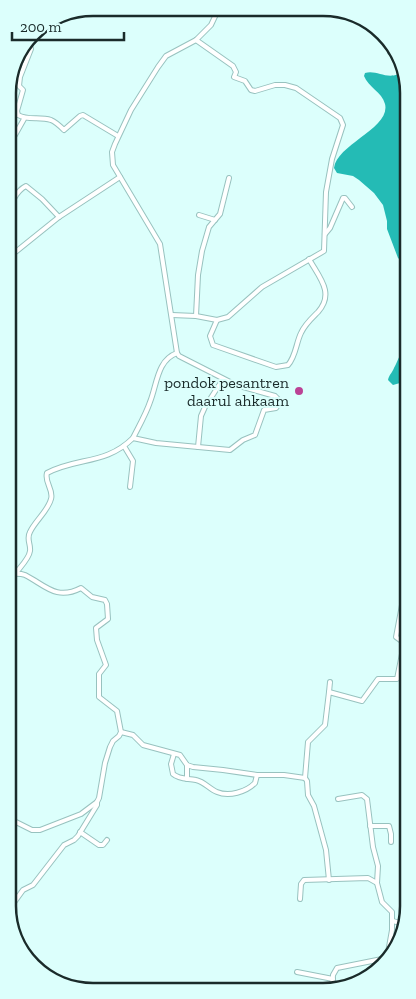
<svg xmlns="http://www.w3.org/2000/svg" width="416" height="999" viewBox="0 0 416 999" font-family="'Zilla Slab',serif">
	<rect width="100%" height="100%" fill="#dcfffc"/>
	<g fill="#24bbb5">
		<path d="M405,70L406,71V265L398,258L387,229V221L383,205L374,193L359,180L353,176L337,173L334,168C337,144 391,128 385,104C382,92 368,87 364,76L365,73C378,69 389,83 405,70Z"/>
		<path d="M407,344V381L393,385L388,380C389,375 392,373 394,368C399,359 400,352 407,344Z"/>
	</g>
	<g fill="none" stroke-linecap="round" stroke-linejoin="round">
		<g stroke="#98c2bf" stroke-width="6">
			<g id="minor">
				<path d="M383,32L382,37L389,43"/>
				<path d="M25,43L30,46L31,49L20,77L19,86L23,90L17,111L18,115C28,121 40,116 51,120C56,122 60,126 64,130L80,116L83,115L118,136"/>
				<path d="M390,52V44"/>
				<path d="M8,140L15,135L24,119"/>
				<path d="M8,206C16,200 14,192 26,186L42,199L59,217"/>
				<path d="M199,215L215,220"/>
				<path d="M325,234L330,228L343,198H345L352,207"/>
				<path d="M8,258L59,217L120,177"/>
				<path d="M172,315L196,316L217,320L228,317L262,287L324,251L326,192L332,159L343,125L340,118L296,88L285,85H275L255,91L251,90L245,81L234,77L236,72L233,66L196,40"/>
				<path d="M196,316L198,275L202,251L209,227L220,214L229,178"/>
				<path d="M217,320L210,336L213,345L276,367L288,365C296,356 296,343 301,333C305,324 312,318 318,312C335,293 319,277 309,259"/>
				<path d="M133,438C139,426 146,414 150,402C157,385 157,360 177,353"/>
				<path d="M124,446L133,461L130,487"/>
				<path d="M198,447L201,416L205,407L223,379"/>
				<path d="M9,574C14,574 20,573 25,575C45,585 56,601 81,588L92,597L105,600L107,604L108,619L96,628L97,640L106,665L99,674V697L117,711L121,732L119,736L113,741L110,747L105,763L99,798L97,802L81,814L40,830H32L10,819"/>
				<path d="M15,574C20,567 29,559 30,551C31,544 26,539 30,532C35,521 48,511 51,499C54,490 44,482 47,473C77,457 106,465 133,438L156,443L230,450L243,440L255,435L264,410L276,408L279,404L278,399L275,396L236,385L179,356L177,353L160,244L113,165L112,152L115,144L131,110L158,67L166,56L196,40L211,25L219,8"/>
				<path d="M407,604L402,605L396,637L407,645"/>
				<path d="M329,692L330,682"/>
				<path d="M121,732L133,735L143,745L180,755L187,765L193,767L223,770L257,775H284L305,778L307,781L308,795L314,806L326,850L329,880"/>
				<path d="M174,754L171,764L173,774C180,780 188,778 196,780C205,782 209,789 217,792C229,797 246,792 255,783L257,775"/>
				<path d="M305,778L308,742L325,725L329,692L362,701L378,679H397L404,644"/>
				<path d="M187,779V765"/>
				<path d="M338,799L362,795L367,799L373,847L378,866L377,883"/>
				<path d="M370,826H389L391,834V842"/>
				<path d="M80,832L99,845H103L107,840"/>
				<path d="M300,899L301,884L304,880L368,878L377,883L382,902L392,912V930L387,958L337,968L333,975L332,989"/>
				<path d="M10,908L23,890L33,885L64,845L74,840L78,836L97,805V802"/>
				<path d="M393,921L403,924"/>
				<path d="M297,972L333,979"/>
				<path d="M295,989L298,985L316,989"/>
			</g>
		</g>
		<use href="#minor" stroke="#fff" stroke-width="4"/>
	</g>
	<circle fill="#bb4295" stroke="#dcfffc" stroke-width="2" cx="299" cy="391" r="5"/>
	<g text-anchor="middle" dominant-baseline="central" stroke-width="4" stroke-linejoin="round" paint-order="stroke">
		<g font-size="16" fill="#1a2b2a" stroke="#dcfffc" text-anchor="end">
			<text x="289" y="382">pondok pesantren<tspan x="289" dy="18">daarul ahkaam</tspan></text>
		</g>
	</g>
	<path d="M0 0H416V999H0ZM93 16H323A77 77 0 0 1 400 93V906A77 77 0 0 1 323 983H93A77 77 0 0 1 16 906V93A77 77 0 0 1 93 16Z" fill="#dcfffc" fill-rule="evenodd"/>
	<path fill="none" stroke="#1a2b2a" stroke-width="2.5" d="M93 16H323A77 77 0 0 1 400 93V906A77 77 0 0 1 323 983H93A77 77 0 0 1 16 906V93A77 77 0 0 1 93 16Z"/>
	<path d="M12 32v8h112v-8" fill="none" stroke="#1a2b2a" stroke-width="2.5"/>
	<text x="20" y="32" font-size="15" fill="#1a2b2a" stroke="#dcfffc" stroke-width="4" paint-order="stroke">200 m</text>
</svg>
